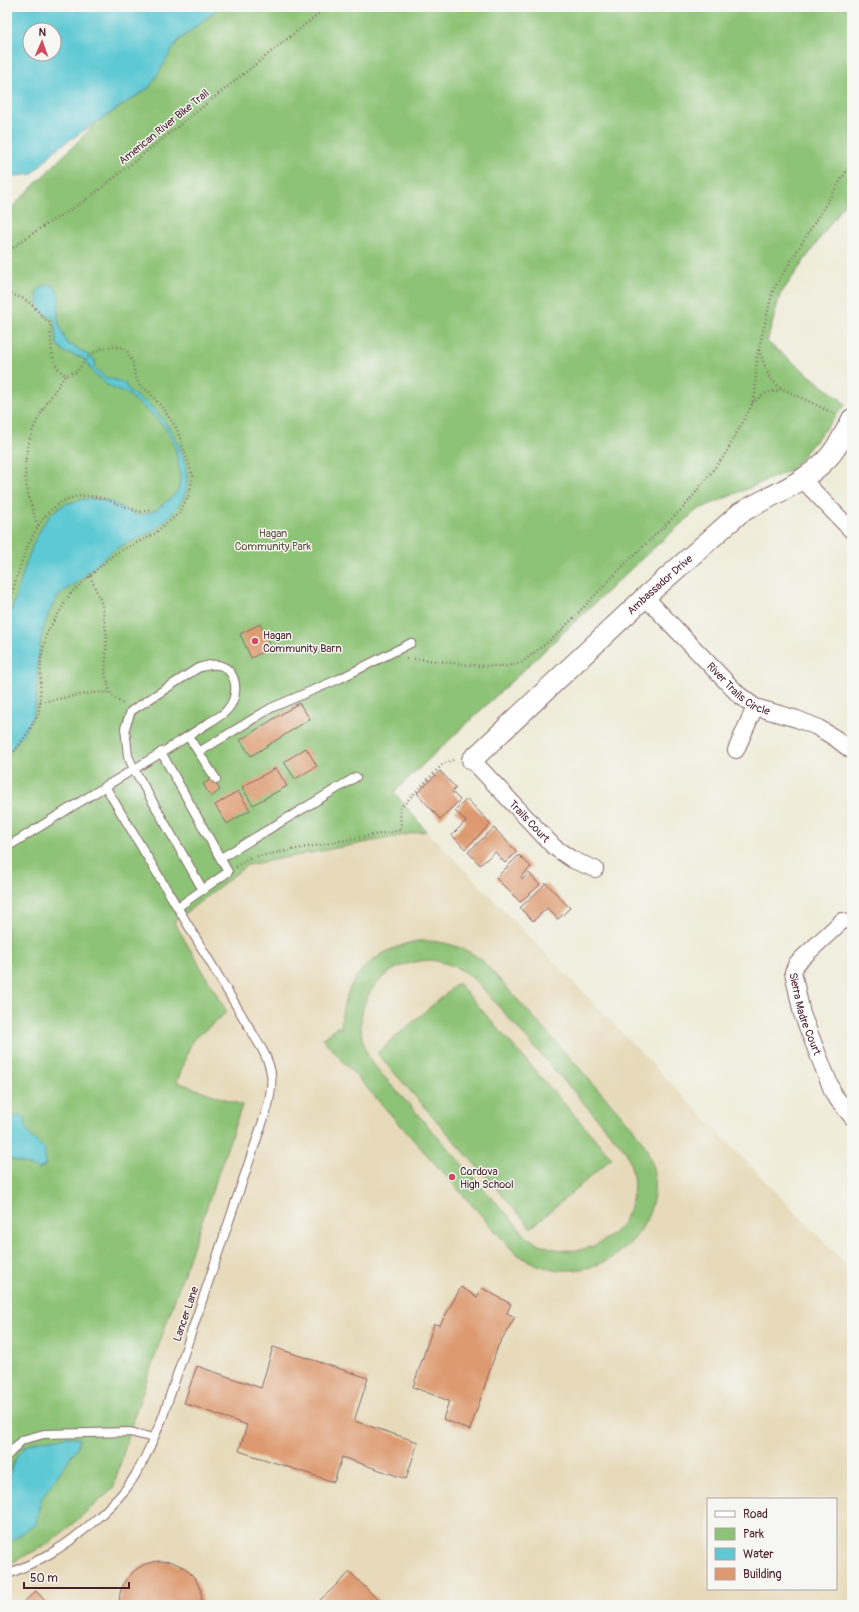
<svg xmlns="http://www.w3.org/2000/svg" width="859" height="1612" viewBox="0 0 859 1612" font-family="Pangolin,sans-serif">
	<rect width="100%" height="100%" fill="#f6f6f2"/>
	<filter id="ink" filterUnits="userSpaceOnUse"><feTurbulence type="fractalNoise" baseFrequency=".025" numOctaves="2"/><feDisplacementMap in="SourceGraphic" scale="8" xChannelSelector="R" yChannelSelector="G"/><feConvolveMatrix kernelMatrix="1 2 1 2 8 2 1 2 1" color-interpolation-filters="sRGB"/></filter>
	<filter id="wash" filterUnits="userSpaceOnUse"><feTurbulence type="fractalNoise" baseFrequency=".012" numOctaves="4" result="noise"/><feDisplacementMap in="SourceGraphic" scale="16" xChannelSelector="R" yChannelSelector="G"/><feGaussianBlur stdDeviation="0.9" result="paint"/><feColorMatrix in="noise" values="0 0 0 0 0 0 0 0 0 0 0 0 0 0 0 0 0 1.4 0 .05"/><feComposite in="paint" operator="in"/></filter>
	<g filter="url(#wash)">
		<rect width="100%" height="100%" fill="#efecd9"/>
		<path fill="#e6daba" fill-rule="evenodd" d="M427,831L852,1271V1605H7V1565L50,1543L68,1390L192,1041L227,1012L174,922L247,865ZM708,1499H836V1589H708Z"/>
		<g fill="#8dc376" stroke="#6c7150" fill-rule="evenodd">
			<path d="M220,7H852V193L780,295L767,342L846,404L791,470L697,510L648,553L394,792L426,831L247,865L174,922L227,1012L192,1041L177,1082L242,1105L135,1414L113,1489L50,1543L7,1565V212L177,42Z"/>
			<path d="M418,941C443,940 462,946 482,960L632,1127C642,1140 650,1152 653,1168C665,1232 602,1286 541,1266C531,1263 523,1258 514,1252L323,1039L338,1026L341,1029C341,980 372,950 418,941ZM431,960C449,963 463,969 477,982L625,1150C658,1218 590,1278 527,1237L371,1062C344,1012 374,962 431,960Z"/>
			<path d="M458,983L612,1158L531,1228L377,1053Z"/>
		</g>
		<g fill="#5dc9d4" stroke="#547480" fill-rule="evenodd">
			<path d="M7,7H220L177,42L150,87L56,149L32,174L7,177ZM30,30H54V54H30Z"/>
			<path d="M46,285H53C63,296 58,301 58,314C58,325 63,335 68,344L76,347L96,361L94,367L105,377L125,383C128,393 139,398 147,403C169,421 189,456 187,485C186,503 163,525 149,533C137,540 122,544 111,552C98,562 87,574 75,584C71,587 66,589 62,593C42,613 38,651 37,678C36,689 37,704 33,714C28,729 17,742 7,755V624L25,567L33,544L44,523L53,512L65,504L84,499H97L111,502L137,515H142L156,510L171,498L179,489L180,472L174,443L166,429L154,416L125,392H121L107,385L100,378L95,375L83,358L64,352L57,344L54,319C39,312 38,308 37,291Z"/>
			<path d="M19,1116L26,1118C23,1133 35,1140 45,1149V1166L39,1169L7,1158V1120L10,1118Z"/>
			<path d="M66,1437H74L80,1439L78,1446L41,1499L36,1524L7,1544C7,1516 0,1459 30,1444C40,1439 55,1439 66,1437Z"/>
		</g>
		<g id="blocks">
			<g fill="#dd9a70">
				<path d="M260,624L271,648L251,658L240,634Z"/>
				<path d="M299,703L310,719L251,756L240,740Z"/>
				<path d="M306,748L317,766L295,779L284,762Z"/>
				<path d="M276,768L287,786L253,805L242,787Z"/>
				<path d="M440,771L456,788L452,792L460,800L440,819L417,793Z"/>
				<path d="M213,778L220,790L211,797L203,784Z"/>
				<path d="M238,791L250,810L227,824L215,805Z"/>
				<path d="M467,799L491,824L465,849L452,835L466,821L455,811Z"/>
				<path d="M494,828L517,852L505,863L495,852L480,865L468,852Z"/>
				<path d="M519,855L531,867L521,877L523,879L529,873L540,885L520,902L496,878Z"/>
				<path d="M546,883L570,908L558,919L547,908L533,921L520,908Z"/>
				<path d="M461,1287L477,1297L482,1288L511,1304L507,1313L515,1317L498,1346L470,1430L443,1419L449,1401L413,1387L434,1324L440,1325Z"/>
				<path d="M273,1347L368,1378L354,1421L418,1442L406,1479L342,1457L334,1482L239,1451L247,1425L184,1403L197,1366L261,1388Z"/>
				<path d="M157,1561L172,1562L185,1568L195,1578L201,1591L202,1605H119L120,1593L125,1581L134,1571L145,1564Z"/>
				<path d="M350,1572L381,1603L379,1605H315Z"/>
				<path d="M36,1591L49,1605H20Z"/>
			</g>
		</g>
	</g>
	<g filter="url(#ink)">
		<use href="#blocks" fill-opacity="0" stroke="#846768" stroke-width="1"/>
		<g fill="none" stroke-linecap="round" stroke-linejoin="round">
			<g stroke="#846768" stroke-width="10">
				<g id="service">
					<path d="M188,736L216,779"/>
					<path d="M161,752L228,872L178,907"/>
					<path d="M199,752L271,708L339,679L411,643"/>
					<path d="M7,847C60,814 112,782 166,750C180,741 195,732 210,722C215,719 223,715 227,710C237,699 239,680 227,669C218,662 208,665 198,668L131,711L125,728L128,756L134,769L203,890"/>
					<path d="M221,858L356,777"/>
					<path d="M7,1456L22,1440L44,1434L130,1432L153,1438"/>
					<path d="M7,1575C23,1567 41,1560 56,1550C77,1538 110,1508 125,1490C141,1470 152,1442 162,1419L268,1106C273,1082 274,1071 262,1049L105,786"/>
				</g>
			</g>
			<g stroke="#846768" stroke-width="18">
				<g id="minor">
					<path d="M802,479L852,531"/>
					<path id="s1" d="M645,597L738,694L755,707L797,719L817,727L835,738L852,751"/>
					<path d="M736,750L755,707"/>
					<path id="s2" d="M472,760L554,847L573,860L595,869"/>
					<path id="s3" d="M842,921L797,963L793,972L802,1014L834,1095L852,1117"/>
				</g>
			</g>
			<g stroke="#846768" stroke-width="22">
				<g id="tertiary">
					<path id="s4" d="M472,760L645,597L740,513C769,496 801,485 826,460C837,449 845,433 852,419"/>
				</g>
			</g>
			<g stroke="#846768" stroke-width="2.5" stroke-dasharray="1 3" stroke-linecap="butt">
				<path d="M7,253C32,231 62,216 90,197L327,7"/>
				<path d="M7,293C18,296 27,299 35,308C42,315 41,317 50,323C52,341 48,365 66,375L77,372C88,352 105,342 126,349L133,363L134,373L140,386L149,392L164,410L177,429L193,476L189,495L178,514L153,535L114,554L71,593L47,632L41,657L40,702L38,714L27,734L10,757L7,759"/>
				<path d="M759,350L769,377L779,387L837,415"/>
				<path d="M752,403L766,393L783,389"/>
				<path d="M38,525C12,461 28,427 66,375"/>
				<path d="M90,576L102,604L107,638L105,673L111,695L123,704"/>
				<path d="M7,612C18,573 35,492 88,496C107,497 122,507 140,512L152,509"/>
				<path d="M406,659H420L479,666H506L521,663L558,634L624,565L685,506L724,456L749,411L755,395L757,356L773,290L852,162"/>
				<path d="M40,702L91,693L111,692"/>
				<path d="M236,867L248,858L401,830L400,808L443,764L456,759"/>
			</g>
			<use href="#service" stroke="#fff" stroke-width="8"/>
			<use href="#minor" stroke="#fff" stroke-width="16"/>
			<use href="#tertiary" stroke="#fff" stroke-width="20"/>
		</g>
	</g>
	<g fill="#d1495b" stroke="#f6f6f2" stroke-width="1.5">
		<circle cx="255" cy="641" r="4"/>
		<circle cx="452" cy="1177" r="4"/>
	</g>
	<g text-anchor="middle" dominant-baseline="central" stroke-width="3" stroke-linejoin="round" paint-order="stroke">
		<g font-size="11" fill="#4a1f2b" stroke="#f6f6f2">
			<text transform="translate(164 127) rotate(-39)">American River Bike Trail</text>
			<text stroke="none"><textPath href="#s4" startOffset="257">Ambassador Drive</textPath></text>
			<text stroke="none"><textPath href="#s1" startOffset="132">River Trails Circle</textPath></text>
			<text stroke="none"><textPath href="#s2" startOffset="84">Trails Court</textPath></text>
			<text stroke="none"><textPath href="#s3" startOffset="115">Sierra Madre Court</textPath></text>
			<text transform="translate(186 1314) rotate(-71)">Lancer Lane</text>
		</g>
		<g font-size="11" fill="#5e5042" stroke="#f6f6f2">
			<text x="273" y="533">Hagan<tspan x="273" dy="13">Community Park</tspan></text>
		</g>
		<g font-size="11" fill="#4a1f2b" stroke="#f6f6f2" text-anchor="start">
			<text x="263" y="635">Hagan<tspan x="263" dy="13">Community Barn</tspan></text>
			<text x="460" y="1171">Cordova<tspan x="460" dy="13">High School</tspan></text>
		</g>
	</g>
	<rect width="859" height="1612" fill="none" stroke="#f6f6f2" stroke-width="24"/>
	<rect x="707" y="1498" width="130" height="92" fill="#f6f6f2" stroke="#b1a0a2"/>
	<rect x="715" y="1511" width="20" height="6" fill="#ffffff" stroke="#b1a0a2"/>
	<text x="743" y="1518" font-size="12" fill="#4a1f2b">Road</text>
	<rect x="715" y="1528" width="20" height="12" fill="#8dc376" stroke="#b1a0a2"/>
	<text x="743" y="1538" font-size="12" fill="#4a1f2b">Park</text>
	<rect x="715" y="1548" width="20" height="12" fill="#5dc9d4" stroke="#b1a0a2"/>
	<text x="743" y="1558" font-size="12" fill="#4a1f2b">Water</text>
	<rect x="715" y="1568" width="20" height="12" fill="#dd9a70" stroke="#b1a0a2"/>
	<text x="743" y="1578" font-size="12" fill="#4a1f2b">Building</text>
	<g transform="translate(42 42) rotate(2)"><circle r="19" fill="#f6f6f2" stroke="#b1a0a2"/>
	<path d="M0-3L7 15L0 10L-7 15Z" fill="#d1495b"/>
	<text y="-6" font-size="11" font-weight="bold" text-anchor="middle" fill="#4a1f2b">N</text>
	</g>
	<path d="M24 1582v6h105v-6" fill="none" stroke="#4a1f2b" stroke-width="2"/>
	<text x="30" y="1582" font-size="12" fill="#4a1f2b" stroke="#f6f6f2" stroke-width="3" paint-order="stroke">50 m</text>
</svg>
